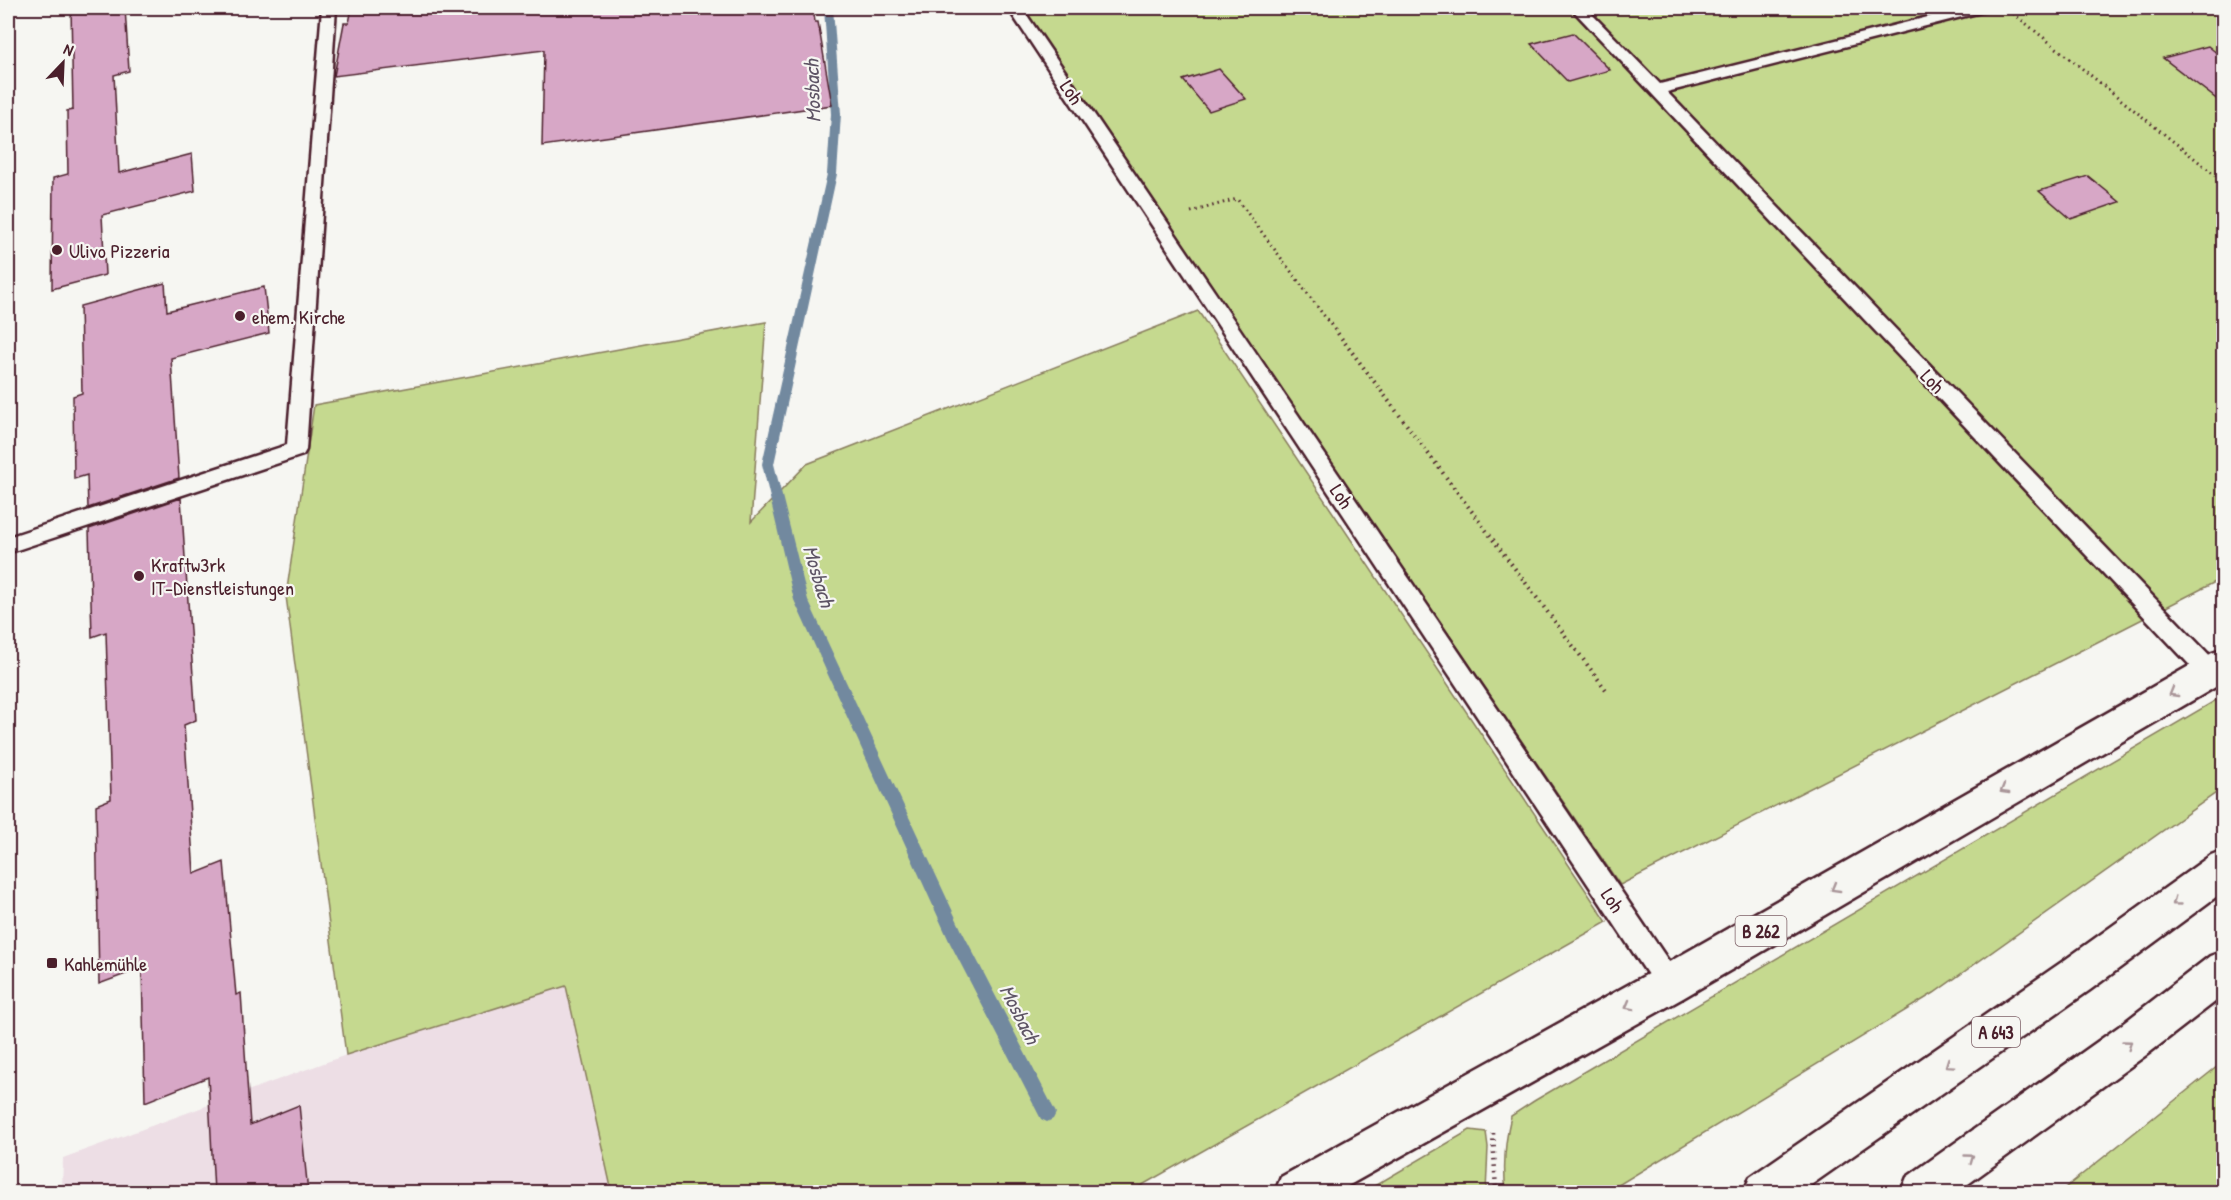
<svg xmlns="http://www.w3.org/2000/svg" width="2231" height="1200" viewBox="0 0 2231 1200" font-family="'Patrick Hand',sans-serif">
	<rect width="100%" height="100%" fill="#f6f6f2"/>
	<filter id="ink" filterUnits="userSpaceOnUse"><feTurbulence type="fractalNoise" baseFrequency=".0167" numOctaves="2"/><feDisplacementMap in="SourceGraphic" scale="12" xChannelSelector="R" yChannelSelector="G"/><feConvolveMatrix kernelMatrix="1 2 1 2 8 2 1 2 1" color-interpolation-filters="sRGB"/></filter>
	<g filter="url(#ink)">
		<path fill="#eddee5" d="M566,985L612,1192H62L63,1158L346,1055Z"/>
		<g fill="#c5d98f" stroke="#887c5d" stroke-width="1.5">
			<path d="M1021,8H2223V578L1620,885Z"/>
			<path d="M1198,311L1607,922L1130,1192H612L566,986L346,1055L286,596L314,405L766,322L751,522L807,464Z"/>
			<path d="M2223,696V788L1934,993L1607,1192H1506C1503,1167 1505,1141 1511,1116L1534,1101Z"/>
			<path d="M2223,1062V1179L2210,1192H2060Z"/>
			<path d="M1470,1130L1486,1132L1488,1147L1486,1192H1364Z"/>
		</g>
		<g fill="none" stroke-linecap="round" stroke-linejoin="round">
			<path fill="#72899f" fill-rule="evenodd" d="M824,8H833L841,114L837,174L774,464L808,600L962,931L1053,1107L1056,1113L1053,1119L1047,1122L1041,1119L950,943L794,600L762,464L827,174L831,114Z"/>
		</g>
		<g fill="#d7a7c6" stroke="#4a1f2b" stroke-width="1.5">
			<path d="M71,8H125L129,71L114,75L119,173L192,154L195,191L102,215L105,275L52,289L53,178L68,174L67,111L73,110Z"/>
			<path d="M352,8H813L815,22H818L832,105L542,146L544,50L334,76L344,23H349Z"/>
			<path d="M1573,33L1610,70L1568,82L1531,44Z"/>
			<path d="M2208,46L2223,58V104L2163,58Z"/>
			<path d="M1219,69L1246,99L1209,111L1183,80Z"/>
			<path d="M2088,176L2120,202L2071,219L2039,191Z"/>
			<path d="M165,283L167,311L264,287L269,333L171,358L179,478L88,508L87,475L74,479L73,396L82,393L80,306Z"/>
			<path d="M181,498L196,720L184,725L194,874L224,862L236,995L241,993L250,1125L299,1105L308,1192H214L208,1077L145,1102L142,968L99,984L96,805L111,799L106,632L92,637L89,529Z"/>
		</g>
		<g fill="none" stroke-linecap="round" stroke-linejoin="round">
			<g stroke="#4a1f2b" stroke-width="5">
				<g id="service">
					<path d="M322,8H336L306,450L303,455L8,553V537L287,445Z"/>
					<path d="M1008,8H1022L1678,975L1682,984L1678,993L1669,997L1660,993Z"/>
					<path d="M1571,8H1586L1660,84L1964,8H1987L1985,11L1667,92L2218,664L2221,671L2218,678L2210,681L2202,678Z"/>
				</g>
			</g>
			<g stroke="#4a1f2b" stroke-width="5">
				<path id="primary" d="M2224,649V682L1683,998L1337,1192H1275L1281,1177L1655,970L2212,653Z"/>
			</g>
			<g stroke="#4a1f2b" stroke-width="5">
				<g id="motorway">
					<path d="M2224,850V891L2090,990L1801,1192H1744L1750,1177L2062,962L2211,855Z"/>
					<path d="M2224,951V995L2149,1053L1957,1192H1901L1907,1177L2121,1025L2210,956Z"/>
				</g>
			</g>
			<g stroke="#4a1f2b" stroke-width="3" stroke-dasharray="1.5 4" stroke-linecap="butt">
				<path d="M2009,10L2224,182"/>
				<path d="M1191,212L1237,199L1328,321"/>
			</g>
			<path stroke="#4a1f2b" stroke-width="4" stroke-dasharray="1.5 4.5" stroke-linecap="butt" d="M1327,319L1607,691"/>
			<path stroke="#4a1f2b" stroke-width="4.5" stroke-dasharray="1.5 5" stroke-linecap="butt" d="M1493,1133L1496,1192"/>
			<use href="#service" fill="#f6f6f2" fill-rule="evenodd"/>
			<use href="#primary" fill="#f6f6f2" fill-rule="evenodd"/>
			<use href="#motorway" fill="#f6f6f2" fill-rule="evenodd"/>
		</g>
		<defs><path id="oneway-chevron" d="M-2-3.5L2.5 0L-2 3.5" fill="none" stroke-width="1.6" stroke-linecap="round" stroke-linejoin="round" transform="scale(1.5)"/></defs>
		<g stroke="#a99598">
			<use href="#oneway-chevron" transform="translate(2173 693) rotate(150)"/>
			<use href="#oneway-chevron" transform="translate(2004 790) rotate(150)"/>
			<use href="#oneway-chevron" transform="translate(1835 888) rotate(150)"/>
			<use href="#oneway-chevron" transform="translate(2176 902) rotate(144)"/>
			<use href="#oneway-chevron" transform="translate(1629 1006) rotate(151)"/>
			<use href="#oneway-chevron" transform="translate(2128 1044) rotate(-36)"/>
			<use href="#oneway-chevron" transform="translate(1949 1064) rotate(145)"/>
			<use href="#oneway-chevron" transform="translate(1970 1158) rotate(-36)"/>
		</g>
	</g>
	<g fill="#4a1f2b" stroke="#f6f6f2" stroke-width="2">
		<circle cx="57" cy="250" r="6"/>
		<circle cx="240" cy="316" r="6"/>
		<circle cx="139" cy="576" r="6"/>
		<rect x="46" y="957" width="12" height="12" rx="3"/>
	</g>
	<g text-anchor="middle" dominant-baseline="central" stroke-width="4.5" stroke-linejoin="round" paint-order="stroke">
		<g fill="#f6f6f2" stroke="#7e6067" stroke-width="1.5">
			<rect x="1735.5" y="916" width="51" height="30" rx="4.5"/>
			<rect x="1972" y="1017" width="48" height="30" rx="4.5"/>
		</g>
		<g font-size="18" font-weight="bold" fill="#4a1f2b">
			<text x="1761" y="931">B 262</text>
			<text x="1996" y="1032">A 643</text>
		</g>
		<g font-size="20" fill="#4a1f2b" stroke="#f6f6f2">
			<text transform="translate(1072 92) rotate(56)">Loh</text>
			<text transform="translate(1933 381) rotate(46)">Loh</text>
			<text transform="translate(1342 496) rotate(56)">Loh</text>
			<text transform="translate(1613 900) rotate(56)">Loh</text>
		</g>
		<g font-size="20" fill="#4a1f2b" stroke="#f6f6f2" text-anchor="start">
			<text x="69" y="250">Ulivo Pizzeria</text>
			<text x="252" y="316">ehem. Kirche</text>
			<text x="151" y="564">Kraftw3rk<tspan x="151" dy="23">IT-Dienstleistungen</tspan></text>
			<text x="64" y="963">Kahlemühle</text>
		</g>
		<g font-size="21" font-style="italic" fill="#5e5465" stroke="#f6f6f2">
			<text transform="translate(812 91) rotate(-92)">Mosbach</text>
			<text transform="translate(819 576) rotate(73)">Mosbach</text>
			<text transform="translate(1020 1014) rotate(63)">Mosbach</text>
		</g>
	</g>
	<rect width="2231" height="1200" fill="none" stroke="#f6f6f2" stroke-width="30"/>
	<rect x="15" y="15" width="2201" height="1170" fill="none" stroke="#4a1f2b" stroke-width="2" filter="url(#ink)"/>
	<g transform="translate(63 63) rotate(23)" stroke="#f6f6f2" stroke-width="4.5" paint-order="stroke">
	<path d="M0-4.5L10 22L0 15L-10 22Z" fill="#4a1f2b"/>
	<text y="-9" font-size="16" font-weight="bold" text-anchor="middle" fill="#4a1f2b">N</text>
	</g>
</svg>
